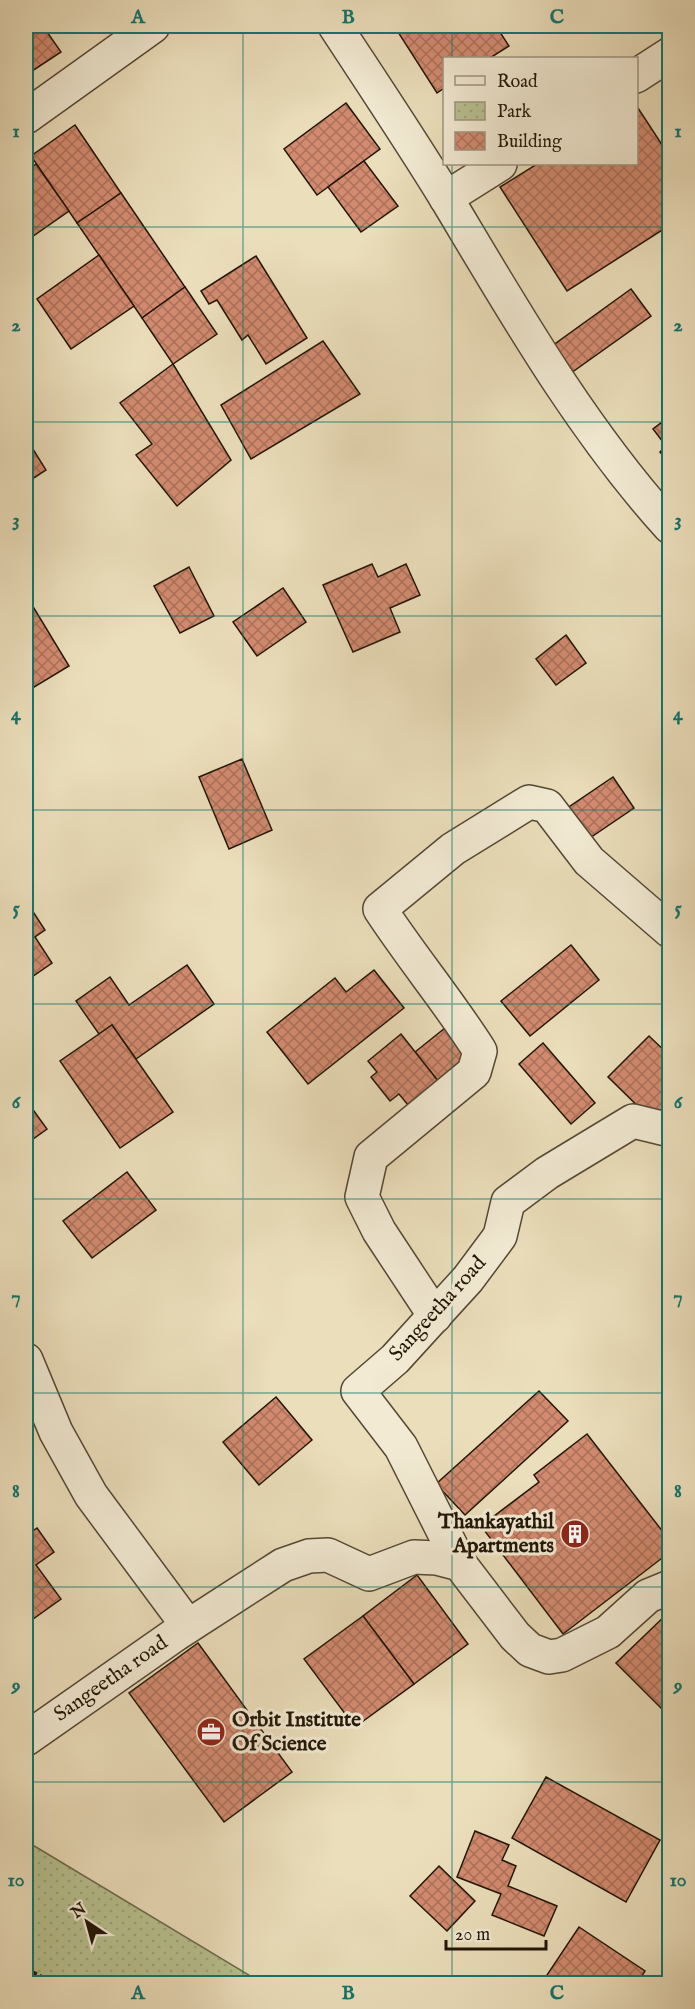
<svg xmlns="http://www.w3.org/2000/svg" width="695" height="2009" viewBox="0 0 695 2009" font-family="'IM FELL English',serif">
	<defs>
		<pattern id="park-dots" width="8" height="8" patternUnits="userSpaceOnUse" patternTransform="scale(1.5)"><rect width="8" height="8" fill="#b8c190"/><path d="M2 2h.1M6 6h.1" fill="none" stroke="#9ea57b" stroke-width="1.8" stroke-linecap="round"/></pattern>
		<pattern id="building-cross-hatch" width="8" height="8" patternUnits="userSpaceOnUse" patternTransform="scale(1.5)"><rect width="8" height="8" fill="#d38b70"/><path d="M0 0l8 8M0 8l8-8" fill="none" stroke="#ab715a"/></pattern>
	</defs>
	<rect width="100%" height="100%" fill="#ebdebb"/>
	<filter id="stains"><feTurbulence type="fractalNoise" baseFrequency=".00333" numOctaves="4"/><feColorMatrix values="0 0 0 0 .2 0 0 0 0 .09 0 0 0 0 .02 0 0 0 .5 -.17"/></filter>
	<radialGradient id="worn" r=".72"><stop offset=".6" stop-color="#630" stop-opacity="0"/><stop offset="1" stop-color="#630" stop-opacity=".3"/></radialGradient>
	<path fill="url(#park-dots)" stroke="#6d6c4c" stroke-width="1.5" d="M26,1841L262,1983H26Z"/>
	<g fill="url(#building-cross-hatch)" stroke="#221607" stroke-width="1.5">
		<path d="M26,26H43L61,52L26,75Z"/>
		<path d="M407,26H496L509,46L490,58H444V88L437,93L398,32Z"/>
		<path d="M346,103L380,149L317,195L284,149Z"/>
		<path d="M636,105L670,157V225L567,291L500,187L537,164H636Z"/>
		<path d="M75,125L121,193L77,223L31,156Z"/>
		<path d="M364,161L398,206L361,232L328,187Z"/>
		<path d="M36,164L69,211L26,241V172Z"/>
		<path d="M121,193L185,287L142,318L77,223Z"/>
		<path d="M99,255L134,306L71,349L37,299Z"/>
		<path d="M256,256L307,338L266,364L248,335L242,340L217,300L209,304L201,291Z"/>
		<path d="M185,287L217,334L173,364L142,318Z"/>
		<path d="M631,289L651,316L571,373L552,346Z"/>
		<path d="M323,341L360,394L251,459L221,405Z"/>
		<path d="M173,364L231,460L177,506L136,455L152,444L120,403Z"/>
		<path d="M670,416V464L660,452L666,446L653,429Z"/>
		<path d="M26,438L46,470L26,483Z"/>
		<path d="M372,564L378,577L406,564L420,595L390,608L400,632L353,652L323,585Z"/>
		<path d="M189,567L214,616L180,633L154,586Z"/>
		<path d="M283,588L306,622L257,656L233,622Z"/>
		<path d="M26,595L69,666L26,692Z"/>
		<path d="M566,635L586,663L556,685L536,659Z"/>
		<path d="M242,759L272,830L229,849L199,777Z"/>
		<path d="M613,777L634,808L581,844L560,813Z"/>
		<path d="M26,901L45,930L35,937L52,963L26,981Z"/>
		<path d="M571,945L599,980L530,1036L501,1001Z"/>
		<path d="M187,965L214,1004L136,1059L112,1025L99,1034L76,1001L110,977L129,1005Z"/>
		<path d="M374,970L404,1008L308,1084L267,1032L335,978L346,992Z"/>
		<path d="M112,1025L173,1112L120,1148L60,1061Z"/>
		<path d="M445,1028L469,1057L438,1081L415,1052Z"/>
		<path d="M401,1034L438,1081L408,1105L399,1094L390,1101L371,1077L377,1072L368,1061Z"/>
		<path d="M649,1036L670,1056V1111L656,1124L608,1077Z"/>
		<path d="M543,1043L595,1103L571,1124L519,1064Z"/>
		<path d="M26,1100L47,1129L26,1144Z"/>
		<path d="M127,1172L156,1210L92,1258L63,1221Z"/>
		<path d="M539,1391L568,1421L465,1515L436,1484Z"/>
		<path d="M276,1397L312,1440L259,1485L223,1442Z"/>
		<path d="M587,1434L670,1541V1552L563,1634L481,1526L539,1482L534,1475Z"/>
		<path d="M37,1528L54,1552L36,1565L61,1599L26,1624V1536Z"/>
		<path d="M417,1575L468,1644L414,1684L363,1616Z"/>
		<path d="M670,1611V1717L616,1663Z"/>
		<path d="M363,1616L414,1684L355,1727L304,1659Z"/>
		<path d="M198,1643L292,1772L224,1822L129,1693Z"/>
		<path d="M546,1777L660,1840L626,1902L512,1838Z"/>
		<path d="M475,1831L509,1845L502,1860L516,1866L508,1886L557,1906L544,1936L492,1915L501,1894L457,1877Z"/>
		<path d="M439,1866L475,1901L447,1931L410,1896Z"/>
		<path d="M579,1927L645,1971L637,1984H553L545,1978Z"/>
	</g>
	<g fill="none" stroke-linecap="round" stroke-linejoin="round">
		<g stroke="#544834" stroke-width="36">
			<g id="minor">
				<path d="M335,26C373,84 412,142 448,201C515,313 582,430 670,527"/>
				<path d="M636,76L670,54"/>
				<path d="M26,117L153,26"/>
				<path d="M446,198L500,164"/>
				<path d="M435,1316L379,1231L362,1197L371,1157L474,1072L480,1051C449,1002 412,958 380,909L453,849L529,802L547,806L589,861L670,931"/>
				<path d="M26,1360L56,1432L91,1495L188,1626"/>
				<path d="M460,1564L401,1447L358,1391L395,1359L468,1279L500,1236L508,1202L547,1173L633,1121L670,1130"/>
				<path d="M26,1739L176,1634L283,1565L309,1556L328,1555L369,1574L414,1557L437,1558L460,1564L515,1636L530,1650L549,1657L562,1655L608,1632L648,1596L670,1587"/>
			</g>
		</g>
		<path stroke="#221607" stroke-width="4" stroke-dasharray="4.5 3" stroke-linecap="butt" d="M26,1969L56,1984"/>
		<use href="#minor" stroke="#f2ead3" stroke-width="33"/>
	</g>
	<path fill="none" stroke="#0f766e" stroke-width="1.5" stroke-opacity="0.55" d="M243,26V1984M452,26V58M452,164V1984M26,227H670M26,422H670M26,616H670M26,810H670M26,1004H670M26,1199H670M26,1393H670M26,1587H670M26,1782H670"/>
	<defs>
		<g id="building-disc" transform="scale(1.5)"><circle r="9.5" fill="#8f2418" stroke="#f2ead3"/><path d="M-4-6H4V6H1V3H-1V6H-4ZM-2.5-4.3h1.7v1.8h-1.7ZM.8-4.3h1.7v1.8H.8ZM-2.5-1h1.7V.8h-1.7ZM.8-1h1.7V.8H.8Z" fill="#fff"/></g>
		<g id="office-disc" transform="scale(1.5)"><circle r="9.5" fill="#8f2418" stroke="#f2ead3"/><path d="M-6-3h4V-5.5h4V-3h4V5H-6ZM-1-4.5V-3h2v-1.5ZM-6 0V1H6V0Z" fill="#fff"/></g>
	</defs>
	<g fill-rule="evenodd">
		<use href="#building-disc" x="575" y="1534"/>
		<use href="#office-disc" x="211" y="1732"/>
	</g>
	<g text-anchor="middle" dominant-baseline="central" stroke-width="6" stroke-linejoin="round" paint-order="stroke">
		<g font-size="21" fill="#221607" stroke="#f2ead3">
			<text transform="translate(438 1309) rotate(-48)">Sangeetha road</text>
			<text transform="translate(111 1679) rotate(-35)">Sangeetha road</text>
		</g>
		<g font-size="21" font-weight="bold" fill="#221607" stroke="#f2ead3" text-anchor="end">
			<text x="554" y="1522">Thankayathil<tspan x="554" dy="24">Apartments</tspan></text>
			<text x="232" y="1720" text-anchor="start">Orbit Institute<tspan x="232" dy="24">Of Science</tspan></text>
		</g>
	</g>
	<rect width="695" height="2009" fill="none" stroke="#ebdebb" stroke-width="66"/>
	<rect x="443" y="57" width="195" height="108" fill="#f2ead3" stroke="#9f9581" stroke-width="1.5"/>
	<rect x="455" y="76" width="30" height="9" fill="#f2ead3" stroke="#9f9581" stroke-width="1.5"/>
	<text x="497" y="87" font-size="18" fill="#221607">Road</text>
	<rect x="455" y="102" width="30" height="18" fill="url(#park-dots)" stroke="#9f9581" stroke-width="1.5"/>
	<text x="497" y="117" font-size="18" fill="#221607">Park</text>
	<rect x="455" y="132" width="30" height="18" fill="url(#building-cross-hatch)" stroke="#9f9581" stroke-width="1.5"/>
	<text x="497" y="147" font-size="18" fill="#221607">Building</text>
	<g transform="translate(87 1922) rotate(324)" stroke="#f2ead3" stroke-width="4.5" paint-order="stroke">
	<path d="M0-4.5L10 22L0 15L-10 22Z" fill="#221607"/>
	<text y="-9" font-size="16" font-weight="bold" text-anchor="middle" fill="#221607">N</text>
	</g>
	<path d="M446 1940v9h100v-9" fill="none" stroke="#221607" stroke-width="3"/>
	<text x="455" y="1940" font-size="18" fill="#221607" stroke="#f2ead3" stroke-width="4.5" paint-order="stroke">20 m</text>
	<rect x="33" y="33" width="629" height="1943" fill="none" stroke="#0f766e" stroke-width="2"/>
	<g font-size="20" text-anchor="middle" font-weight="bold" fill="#0f766e">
		<text x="138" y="23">A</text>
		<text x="348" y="23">B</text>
		<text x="557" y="23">C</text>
		<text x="16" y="137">1</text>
		<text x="678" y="137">1</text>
		<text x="16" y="331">2</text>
		<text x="678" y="331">2</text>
		<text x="16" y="526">3</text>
		<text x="678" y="526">3</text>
		<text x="16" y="720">4</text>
		<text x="678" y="720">4</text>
		<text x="16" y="914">5</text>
		<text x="678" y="914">5</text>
		<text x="16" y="1108">6</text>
		<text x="678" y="1108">6</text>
		<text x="16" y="1303">7</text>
		<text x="678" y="1303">7</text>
		<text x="16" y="1497">8</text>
		<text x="678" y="1497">8</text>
		<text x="16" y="1691">9</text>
		<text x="678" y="1691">9</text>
		<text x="16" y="1886">10</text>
		<text x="678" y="1886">10</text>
		<text x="138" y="1999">A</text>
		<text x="348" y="1999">B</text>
		<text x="557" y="1999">C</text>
	</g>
	<rect width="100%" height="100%" filter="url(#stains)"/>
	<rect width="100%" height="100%" fill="url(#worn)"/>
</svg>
